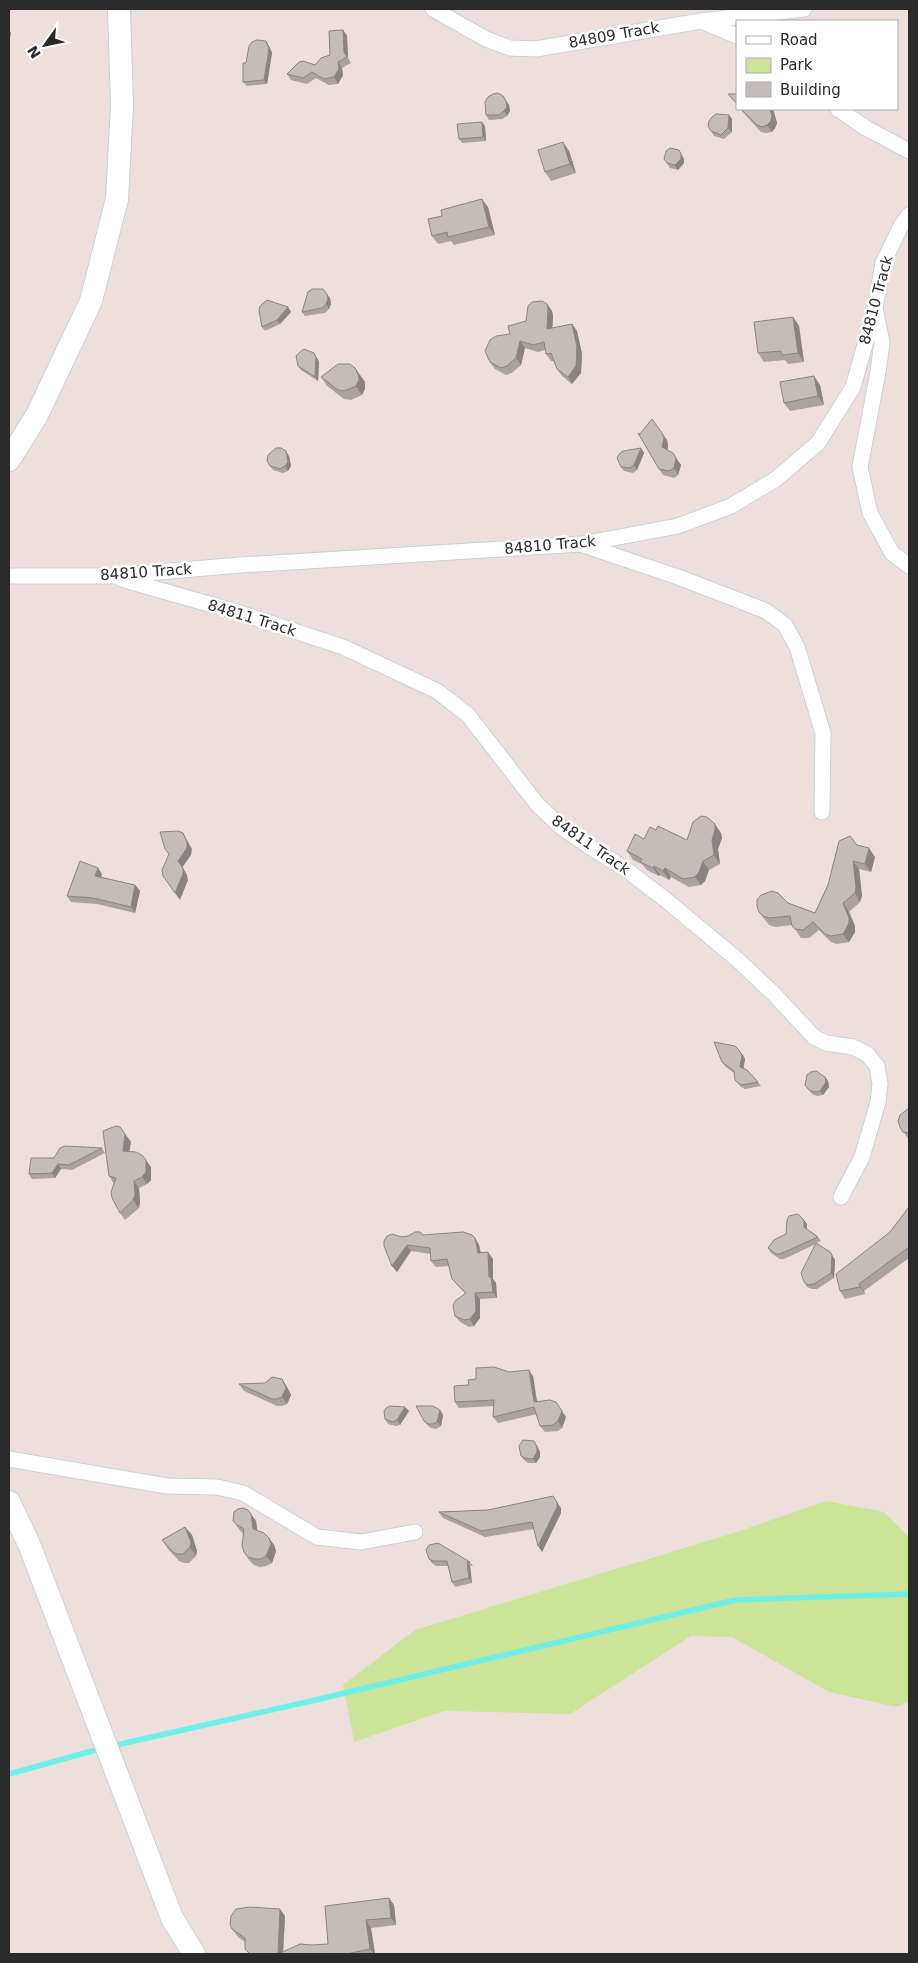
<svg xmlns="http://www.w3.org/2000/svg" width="918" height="1963" viewBox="0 0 918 1963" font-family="'DejaVu Sans',sans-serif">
	<rect width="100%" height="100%" fill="#ede0dc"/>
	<path fill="#cbe498" d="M826,1501L884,1512L909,1537V1702L896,1707L829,1692L732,1637L691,1636L570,1714L444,1711L354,1742L343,1685L415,1630L740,1531Z"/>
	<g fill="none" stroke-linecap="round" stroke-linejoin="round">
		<g stroke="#6ef0e7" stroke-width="5.5">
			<path d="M112,1746L311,1701L735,1600L909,1594"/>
			<path d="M9,1774L103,1748"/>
		</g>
		<g stroke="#c8d0d8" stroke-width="17">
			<g id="street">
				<path d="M433,9L486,39L510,48L536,49L701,21L804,9"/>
				<path d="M704,22L737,36"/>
				<path d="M838,109L866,128L909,151"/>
				<path d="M876,313L882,342L878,372L860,467L870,513L892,553L909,566"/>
				<path d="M583,545L678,577L738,600L766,611L785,625L797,647L823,733L822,812"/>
				<path d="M9,576H112L240,565L582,544L678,526L731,506L776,479L818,443L853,387L875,309L883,263L901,226L909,215"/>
				<path d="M121,579L237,612L343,647L437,691L468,715L537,804L560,826L590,847L624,868L666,900L739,961L774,994L814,1037L826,1043L853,1047L867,1054L877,1066L880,1084L878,1102L862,1157L841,1197"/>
				<path d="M9,1459L167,1486L217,1487L243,1493L317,1537L361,1542L415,1532"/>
			</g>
		</g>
		<g stroke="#c8d0d8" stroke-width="24">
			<g id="secondary">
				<path d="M9,460L37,415L91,301L117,199L122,106L119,9"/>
				<path d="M9,1502L29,1544L172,1918L194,1954"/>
			</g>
		</g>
		<use href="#street" stroke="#fff" stroke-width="15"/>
		<use href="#secondary" stroke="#fff" stroke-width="22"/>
	</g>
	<g fill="#a9a29e">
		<path d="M343,30L347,36L348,58L351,63L342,68L343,75L338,84L329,85L316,78L307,84L291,80L287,74L315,65L330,55Z"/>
		<path d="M269,46L272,53L267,84L247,86L243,82L246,63Z"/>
		<path d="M503,96L509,105L510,111L507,116L502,119L489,120L486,115Z"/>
		<path d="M740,109H773L777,123L775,128L772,132L766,133L761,132Z"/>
		<path d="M729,115L732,119V132L724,139L714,136L711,131Z"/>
		<path d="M485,126L486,141L462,143L459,139Z"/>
		<path d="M569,151L576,173L551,181L545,172Z"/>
		<path d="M682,155L684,159V163L678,170L670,168L664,159Z"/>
		<path d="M488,207L495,235L454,245L451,241L438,244L432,236L442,216Z"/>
		<path d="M330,298L331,304L329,309L325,313L305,316L302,312Z"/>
		<path d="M547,304L552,311L553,316L552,328L572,324L577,331L582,354L581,373L572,384L562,376L557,369L554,361H551L546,354L545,350L538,352L525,348L521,365L512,373L506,375L495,369L490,362L510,334Z"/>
		<path d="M288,307L291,312L280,324L265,331L262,327Z"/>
		<path d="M793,317L799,326L804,362L788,364L785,360L764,362L758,353Z"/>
		<path d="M317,357L319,362L318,381L301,370L298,366Z"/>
		<path d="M355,368L365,382V389L362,395L351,400L344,399L327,386L321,377Z"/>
		<path d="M820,385L824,405L790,411L784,403Z"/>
		<path d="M640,434L667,440L668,445L667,450L681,465L678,475L674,478L663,475L659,469Z"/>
		<path d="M641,448L644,453L637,470L633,473L624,471L621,467Z"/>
		<path d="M289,456L291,466L288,471L283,473L273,470L270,466Z"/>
		<path d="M656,830L687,840L721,833L722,838L718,849L720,864L709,870L705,881L701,885L689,887L671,877L669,880L660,875L659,876L647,870L642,864L633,860L627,851Z"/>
		<path d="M857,845L875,857L871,872L859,869L862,896L860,902L849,912L855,926V932L849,942L837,944L831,942L819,930L809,938H801L792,925L775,927L769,925L765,920L759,912L788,903L815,913L828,885Z"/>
		<path d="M102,874L101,877L135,885L140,891L135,913L97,904L71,902L67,896Z"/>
		<path d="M743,1054L745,1059L743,1068L758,1082L761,1086L745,1089L741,1087L735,1080L734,1073L726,1067L722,1062Z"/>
		<path d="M825,1077L828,1081L829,1087L823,1095L817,1096L812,1094L805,1085Z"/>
		<path d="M909,1108V1140L900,1127Z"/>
		<path d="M120,1127L131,1142L129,1152L151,1167V1180L147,1184L139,1188L140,1202L139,1208L125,1220L120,1213L114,1184L109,1176Z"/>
		<path d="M102,1148L105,1153L72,1170L61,1169L55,1178L32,1179L29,1174L54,1158Z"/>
		<path d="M909,1207V1258L864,1291L865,1294L845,1299L840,1291L890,1232Z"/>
		<path d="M807,1224V1230L818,1237L821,1241L816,1243L830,1252L835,1260L834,1278L817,1289H812L807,1287L804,1282L816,1244L784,1259H780L771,1253L768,1248Z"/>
		<path d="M423,1235L475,1238L479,1245L481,1253L493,1259V1279L496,1283L497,1298L480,1299V1318L474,1326L469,1327L460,1322L455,1316L465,1293L457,1285L452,1279L449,1266L436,1267L431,1261V1254L411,1251L397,1272L392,1266L402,1237Z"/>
		<path d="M509,1372L533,1376L537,1402L566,1417L562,1428L558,1431L545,1432L540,1426L537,1414L498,1423L493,1417L494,1406L459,1408L455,1402L469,1385L476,1379Z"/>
		<path d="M282,1379L287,1387L291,1395L287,1404L282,1406H277L244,1391L239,1384L265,1383Z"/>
		<path d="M440,1410L443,1415L441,1426L436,1429L431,1428L428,1426L424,1421Z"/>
		<path d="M409,1411L400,1425L396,1426L388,1424L385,1419Z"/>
		<path d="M537,1445L540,1452V1457L536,1463H528L524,1460L521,1456Z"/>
		<path d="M561,1508V1513L542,1552L534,1529L485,1537L443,1518L439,1512Z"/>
		<path d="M233,1521H256L257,1530L274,1545L276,1551L272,1563L266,1566L260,1567L254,1565L249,1560L244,1552V1534L242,1533Z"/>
		<path d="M185,1527L192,1535L197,1551L196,1556L189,1563H184L179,1561L168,1549L162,1540Z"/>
		<path d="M429,1559L470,1562L473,1566H470L472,1583L455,1587L452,1582L448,1566H436L432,1563Z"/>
		<path d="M394,1905L396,1925L371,1928L375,1954H249L245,1949V1942L238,1937L232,1929L285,1916L283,1952L312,1945L328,1944L325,1906Z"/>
	</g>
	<g fill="#898481">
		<path d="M9,30L11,33L9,43Z"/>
		<path d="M343,30L347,36L348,58L351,63L344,52Z"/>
		<path d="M266,41L269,46L272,53L267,84L264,80Z"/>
		<path d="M338,62L342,68L343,75L338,84L334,77Z"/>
		<path d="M506,101L509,105L510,111L507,116L504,111Z"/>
		<path d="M770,109H773L777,123L775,128L772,132L767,125Z"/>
		<path d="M729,115L732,119V132L728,128Z"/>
		<path d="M482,122L485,126L486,141L483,137Z"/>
		<path d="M563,142L569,151L576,173L570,164Z"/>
		<path d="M679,150L684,159V163L678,170L675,165Z"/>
		<path d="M482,199L488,207L495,235L489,227Z"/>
		<path d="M327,294L330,298L331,304L329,309L326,304Z"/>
		<path d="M547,304L552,311L553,316L552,336L547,329Z"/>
		<path d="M288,307L291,312L280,324L277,320Z"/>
		<path d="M793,317L799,326L804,362L798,353Z"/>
		<path d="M572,324L577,331L582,354L581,373L572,384L568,377Z"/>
		<path d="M520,341L525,348L521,365L516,358Z"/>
		<path d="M314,353L319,362L318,381L315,377Z"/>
		<path d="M355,368L365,382V389L362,395L356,386Z"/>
		<path d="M814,376L820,385L824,405L818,396Z"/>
		<path d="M662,433L667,440L668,445L667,453L662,447Z"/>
		<path d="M641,448L644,453L637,470L634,465Z"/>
		<path d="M286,451L289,456L291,466L288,471L285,466Z"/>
		<path d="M673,453L681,465L678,475L674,468Z"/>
		<path d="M715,824L721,833L722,838L718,849L720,864L714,855L712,840Z"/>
		<path d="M183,833L192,849L191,855L182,868L178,861Z"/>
		<path d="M869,848L875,857L871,872L865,864Z"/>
		<path d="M703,861L709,870L705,881L701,885L695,877Z"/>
		<path d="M853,861L859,869L862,896L860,902L855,893Z"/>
		<path d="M654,866L660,875L659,876L653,868Z"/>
		<path d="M98,868L102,874L99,882L95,876Z"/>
		<path d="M183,868L187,875L188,880L180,900L175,893Z"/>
		<path d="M665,868L671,877L669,880L663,871Z"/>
		<path d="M135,885L140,891L135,913L131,907Z"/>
		<path d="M843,903L849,912L855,926V932L849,942L843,934Z"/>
		<path d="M739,1050L745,1059L743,1071L740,1067Z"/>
		<path d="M825,1077L828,1081L829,1087L823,1095L820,1091Z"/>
		<path d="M125,1134L131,1142L128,1159L123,1151Z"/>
		<path d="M146,1160L151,1167V1180L147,1184L142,1177Z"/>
		<path d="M58,1164L61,1169L55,1178L52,1173Z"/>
		<path d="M134,1181L139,1188L140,1202L139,1208L133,1200Z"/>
		<path d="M804,1220L807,1224V1232L804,1227Z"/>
		<path d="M475,1238L479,1245L482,1259L478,1253Z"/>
		<path d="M407,1245L411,1251L397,1272L392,1266Z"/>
		<path d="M488,1252L493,1259V1279L496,1283L497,1298L493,1292L489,1277Z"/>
		<path d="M830,1252L835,1260L834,1278L831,1273Z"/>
		<path d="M859,1284L864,1291L865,1294L860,1287Z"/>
		<path d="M475,1293L480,1299V1318L474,1326L470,1319Z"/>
		<path d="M529,1370L533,1376L538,1408L534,1402Z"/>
		<path d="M282,1379L287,1387L291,1395L287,1404L282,1397Z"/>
		<path d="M556,1402L566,1417L562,1428L558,1421Z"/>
		<path d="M405,1407L409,1411L400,1425L397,1420Z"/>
		<path d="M440,1410L443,1415L441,1426L437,1422Z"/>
		<path d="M534,1441L540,1452V1457L536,1463L533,1459Z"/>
		<path d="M553,1496L561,1508V1513L542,1552L538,1546Z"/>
		<path d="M251,1514L256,1521L258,1536L253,1529Z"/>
		<path d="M185,1527L192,1535L197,1551L196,1556L190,1547Z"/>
		<path d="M269,1538L274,1545L276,1551L272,1563L266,1556Z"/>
		<path d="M467,1562L470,1566L472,1583L469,1578Z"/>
		<path d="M389,1898L394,1905L396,1925L391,1918Z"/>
		<path d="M280,1909L285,1916L283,1954H278Z"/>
		<path d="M366,1920L371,1928L375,1954H374L370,1949Z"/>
	</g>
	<g fill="#c4bcb8" stroke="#898481">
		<path d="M343,30L344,52L347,57L338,62L339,69L334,77L324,79L312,72L303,78L287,74L299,62L303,61L315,65L321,58L330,55L329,31Z"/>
		<path d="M257,40L266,41L269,49L264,80L243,82V63H246L249,46L252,42Z"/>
		<path d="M498,93L503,96L506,101L507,107L504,111L499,115H486L485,102L488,97L493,94Z"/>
		<path d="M728,94H737V104Z"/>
		<path d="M741,109H770L772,116L771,121L767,125L762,127L757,125Z"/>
		<path d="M716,114L729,115L728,128L721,135L711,131L708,126L709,121L712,117Z"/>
		<path d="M482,122L483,137L459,139L457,124Z"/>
		<path d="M563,142L570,164L545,172L538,150Z"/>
		<path d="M670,148L679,150L681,154V159L675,165L667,163L664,159L666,151Z"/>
		<path d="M482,199L489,227L448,237L447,232L432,236L428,219L442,216L441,210Z"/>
		<path d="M312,289H323L327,294L328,299L326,304L322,308L302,312L308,292Z"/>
		<path d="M267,300L288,307L277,320L262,327L259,311L260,306Z"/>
		<path d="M542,301L547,304L548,309L547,329L572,324L577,347L576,366L568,377L557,369L551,353L546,354L544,342L533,345L520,341L516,358L507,366L501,368L490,362L485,351L490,340L496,336L510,334L508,326L526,321L528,306L532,302Z"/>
		<path d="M793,317L798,353L782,355L781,351L758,353L754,322Z"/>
		<path d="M304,349L314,353L316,358L315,377L298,366L296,356L300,352Z"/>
		<path d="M338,364H350L355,368L358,374L359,380L356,386L344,391L338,390L321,377Z"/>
		<path d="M814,376L818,396L784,403L780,382Z"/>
		<path d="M652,419L662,433L664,438L662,447L673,453L676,458L674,468L669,471L659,469L638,433L640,434Z"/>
		<path d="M276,448H281L286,451L288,462L285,466L280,469L270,466L267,461L268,455Z"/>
		<path d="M641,448L634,465L630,468L621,467L617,458L619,454L623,451Z"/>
		<path d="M701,816L707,817L715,824V830L712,840L714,855L703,861L699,872L695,877L683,879L665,868L663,871L654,866L653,868L640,862L642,859L627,851L635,834L644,839L650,827L656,830L658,826L687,840L693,822Z"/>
		<path d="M178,831L183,833L187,842V848L178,861L183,868V874L175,893L163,876L162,870L169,854L165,849L160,832Z"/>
		<path d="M850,836L857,845L869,848L865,864L853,861L856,887L855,893L843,903L849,918V923L843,934L831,936L825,934L813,922L803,930L795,929L792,926L790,916L769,918L763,916L759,912L757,906V900L761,895L772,891L778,893L788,903L815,913L828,885L839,841Z"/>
		<path d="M80,861L98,868L95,876L135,885L131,907L93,898L67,896Z"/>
		<path d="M714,1042L735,1046L739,1050L742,1055L740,1067L747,1070L758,1082L742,1085L738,1083L735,1080L734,1071L722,1062Z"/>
		<path d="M816,1071L825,1077L826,1082L820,1091L814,1092L809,1090L805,1085L807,1075L811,1072Z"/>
		<path d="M909,1108V1133L903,1132L900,1127L898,1121L900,1115Z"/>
		<path d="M116,1126L120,1127L125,1134L123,1151L136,1152L142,1155L146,1160V1172L142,1177L134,1181L135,1195L133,1200L120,1213L112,1198L111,1192L116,1178L109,1176L103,1131Z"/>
		<path d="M65,1146L102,1148L69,1165L58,1164L52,1173L29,1174L31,1158H54L60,1148Z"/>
		<path d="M909,1207V1247L859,1284L860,1287L840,1291L836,1274L890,1232Z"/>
		<path d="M798,1214L804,1220V1227L818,1237L780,1254H776L768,1248L774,1240L786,1234L787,1220L789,1216Z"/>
		<path d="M415,1232H420L423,1235L463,1232L472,1235L475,1238L478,1253L488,1252L489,1277H491L493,1292L475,1293L476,1311L470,1319L464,1320L455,1316L453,1306L455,1301L466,1293L452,1279L447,1259L431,1261L430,1248L407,1245L392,1266L384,1246V1241L387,1236L392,1234L402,1237L408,1236Z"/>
		<path d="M816,1243L830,1252L832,1255L831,1273L814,1284L808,1285L804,1282L801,1273Z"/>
		<path d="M494,1367L509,1372L529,1370L534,1402L550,1400L556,1402L562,1411L558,1421L553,1425L540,1426L534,1407L493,1417L494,1400L455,1402L454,1386L469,1385L468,1380L476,1379V1368Z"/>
		<path d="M272,1377L282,1379L286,1388L282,1397L277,1399H272L239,1384L265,1383Z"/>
		<path d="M390,1406L405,1407L397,1420L393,1422L385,1419L384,1411L386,1408Z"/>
		<path d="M416,1406H433L440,1410L437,1422L433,1424H428L424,1421Z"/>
		<path d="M523,1440L534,1441L537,1447V1452L533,1459L525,1458L521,1456L519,1446Z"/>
		<path d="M553,1496L557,1502V1507L538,1546L532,1522L481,1531L439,1512L488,1510Z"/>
		<path d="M243,1508L248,1510L251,1514L253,1529L264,1533L269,1538L271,1544L266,1556L261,1559H255L248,1557L244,1552L242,1546L244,1529L237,1525L233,1521L234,1512L238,1509Z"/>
		<path d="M185,1527L191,1542L190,1547L183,1554H177L173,1552L162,1540Z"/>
		<path d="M438,1543L470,1562H467L469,1578L452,1582L447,1561H433L429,1559L426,1550L429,1545Z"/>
		<path d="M389,1898L391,1918L366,1920L370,1949L347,1954H278L300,1944L312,1945L328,1944L325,1906Z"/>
		<path d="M250,1907L280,1909L278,1954H250L245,1949V1938L232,1929L230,1925L231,1916L236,1909Z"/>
	</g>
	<g text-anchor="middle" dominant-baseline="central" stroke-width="5" stroke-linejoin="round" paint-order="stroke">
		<g font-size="15" fill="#2a2a2a" stroke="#fff">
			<text transform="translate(614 35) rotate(-10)">84809 Track</text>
			<text transform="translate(876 300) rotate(-75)">84810 Track</text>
			<text transform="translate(550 545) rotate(-5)">84810 Track</text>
			<text transform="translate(146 572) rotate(-4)">84810 Track</text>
			<text transform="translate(252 618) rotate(17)">84811 Track</text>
			<text transform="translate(591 845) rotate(35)">84811 Track</text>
		</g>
	</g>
	<rect width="918" height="1963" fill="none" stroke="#2a2a2a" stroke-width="20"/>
	<rect x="736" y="20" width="162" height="90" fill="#ffffff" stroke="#aaaaaa"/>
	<rect x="746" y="36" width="25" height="8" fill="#ffffff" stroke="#aaaaaa"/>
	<text x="780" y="45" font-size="15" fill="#2a2a2a">Road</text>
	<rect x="746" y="58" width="25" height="15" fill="#cbe498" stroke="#aaaaaa"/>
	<text x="780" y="70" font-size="15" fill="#2a2a2a">Park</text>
	<rect x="746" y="82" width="25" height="15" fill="#c4bcb8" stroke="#aaaaaa"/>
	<text x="780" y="95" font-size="15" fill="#2a2a2a">Building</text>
	<g transform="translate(45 45) rotate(237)" stroke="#ffffff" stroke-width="4" paint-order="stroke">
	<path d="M0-4L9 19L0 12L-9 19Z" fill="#2a2a2a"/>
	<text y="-8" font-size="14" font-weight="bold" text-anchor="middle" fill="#2a2a2a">N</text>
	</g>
</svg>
